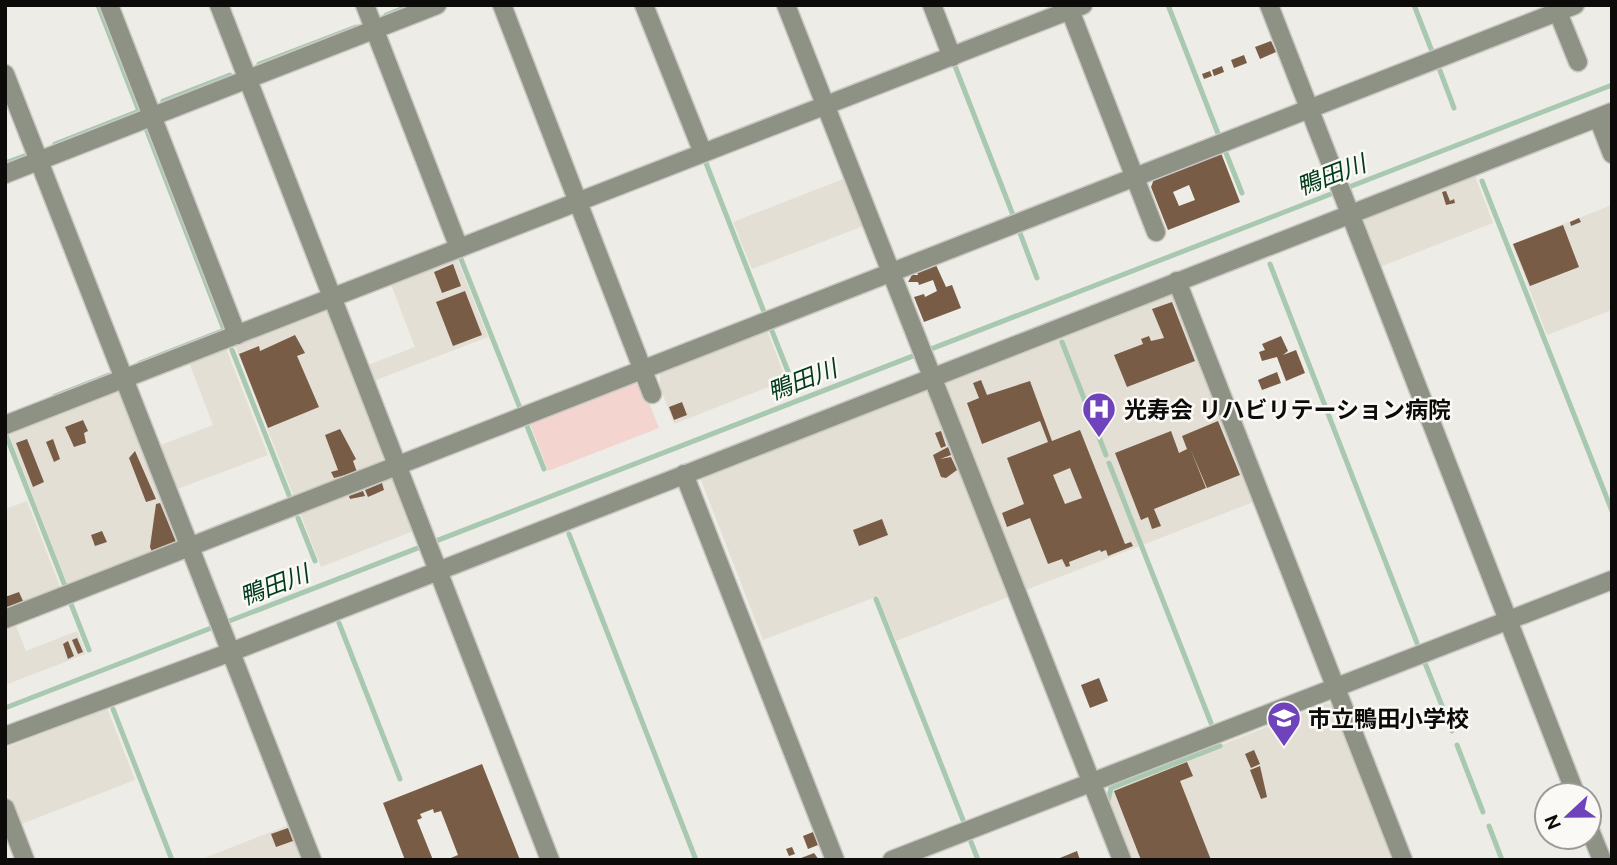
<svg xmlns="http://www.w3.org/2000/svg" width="1617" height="865" viewBox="0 0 1617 865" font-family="Ubuntu,'Noto Sans JP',sans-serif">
	<rect width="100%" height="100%" fill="#eeece7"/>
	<g fill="#e4dfd4">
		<path d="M1474,173L1493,223L1377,268L1361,218Z"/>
		<path d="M848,177L866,225L752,269L733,222Z"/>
		<path d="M1612,205V310L1547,335L1512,244Z"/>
		<path d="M456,256L488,337L371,382L365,366L415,347L390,282Z"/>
		<path d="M1174,292L1256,501L1026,590L945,381Z"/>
		<path d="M322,307L328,311L384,454L381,463L294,497L233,341Z"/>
		<path d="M767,330L786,380L674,424L660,387V371Z"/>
		<path d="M225,346L268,455L175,490L158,446L213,425L188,360Z"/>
		<path d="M115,387L122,390L180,538L177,544L68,586L7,429Z"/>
		<path d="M921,389L929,393L1011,596L896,641L878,596L763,640L699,475Z"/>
		<path d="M388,476L396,480L416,530L321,567L299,510Z"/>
		<path d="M27,501L61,589L5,611V509Z"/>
		<path d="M15,623L26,651L77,631L86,654L5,685V627Z"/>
		<path d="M1328,703L1336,707L1396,860H1128L1132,858L1108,797L1112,788Z"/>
		<path d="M107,708L135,780L19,825L5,789V748Z"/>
		<path d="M291,824L305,860H199Z"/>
	</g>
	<path fill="#f3d4cf" d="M635,379L640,381L659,428L548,471L529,421Z"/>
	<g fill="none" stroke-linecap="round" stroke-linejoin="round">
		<g stroke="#a8c8b0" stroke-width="5">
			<path d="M1168,5L1219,136"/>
			<path d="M1414,5L1433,54"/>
			<path d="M386,15L411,5"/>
			<path d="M259,64L356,27"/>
			<path d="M955,66L1013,215"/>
			<path d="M1439,68L1454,108"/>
			<path d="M163,101L230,75"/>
			<path d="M147,131L223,327"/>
			<path d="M55,144L139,111L98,5"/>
			<path d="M1226,153L1242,193"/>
			<path d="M5,163L24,156"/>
			<path d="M706,163L764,312"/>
			<path d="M1482,181L1612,511"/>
			<path d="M1020,233L1037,278"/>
			<path d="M461,259L520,408"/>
			<path d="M1270,264L1417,643"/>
			<path d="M772,331L789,374"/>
			<path d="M1062,342L1106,455"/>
			<path d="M232,350L289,495"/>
			<path d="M140,363L222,331"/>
			<path d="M55,396L109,375"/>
			<path d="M527,426L544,469"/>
			<path d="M6,435L65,586"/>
			<path d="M1109,463L1211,723"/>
			<path d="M298,518L315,561"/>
			<path d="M569,534L696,860"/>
			<path d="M876,599L963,820"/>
			<path d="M71,604L89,650"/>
			<path d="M339,623L400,779"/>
			<path d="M1425,663L1452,731"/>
			<path d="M5,708L1612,85"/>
			<path d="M113,709L172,860"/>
			<path d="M1457,745L1483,812"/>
			<path d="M1108,801L1111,788L1220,746"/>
			<path d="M1489,826L1502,860"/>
			<path d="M971,842L978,860"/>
		</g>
	</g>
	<g fill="#785c46" fill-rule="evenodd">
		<path d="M1271,41L1276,52L1260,59L1255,47Z"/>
		<path d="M1244,55L1247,63L1234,68L1231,60Z"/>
		<path d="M1222,66L1224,72L1214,76L1212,70Z"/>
		<path d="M1210,71L1212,76L1204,79L1202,74Z"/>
		<path d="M1221,153L1240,202L1168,230L1151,187L1154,179ZM1189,185L1195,200L1179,206L1173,192Z"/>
		<path d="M1446,191L1450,201L1454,199L1455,203L1446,205L1442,192Z"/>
		<path d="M1579,218L1581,222L1571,226L1570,222Z"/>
		<path d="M1563,225L1579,267L1530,286L1513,244Z"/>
		<path d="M453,264L461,286L442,293L434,272Z"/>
		<path d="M936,265L946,287L952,285L961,308L924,322L914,297L924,294L925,297L937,291L933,280L919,285L918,282H908L912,275H918L917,272Z"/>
		<path d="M465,291L482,335L453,346L436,302Z"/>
		<path d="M1172,302L1195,361L1127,387L1114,355L1143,344L1141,339L1149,336L1151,341L1164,338L1152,309Z"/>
		<path d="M295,335L305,353L297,356L319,407L268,428L239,354L259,346L260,351Z"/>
		<path d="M1281,336L1288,351L1283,355L1296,350L1305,373L1286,381L1277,357L1262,361L1259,352L1265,350L1262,344Z"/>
		<path d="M1277,372L1281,383L1262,390L1258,380Z"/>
		<path d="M981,380L987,395L1030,381L1052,441L1080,430L1125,544L1131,542L1133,546L1108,556L1106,550L1101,552L1100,550L1069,562L1070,566L1066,567L1062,559L1048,564L1030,518L1007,527L1002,513L1024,504L1007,458L1048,442L1040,421L982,444L967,403L979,398L973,383ZM1070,468L1082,498L1065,504L1053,475Z"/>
		<path d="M682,402L687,415L674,420L669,407Z"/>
		<path d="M83,420L88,431L84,433L86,443L74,447L65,427Z"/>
		<path d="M1218,421L1240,475L1207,488L1190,448L1206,488L1154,509L1161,526L1152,529L1148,517L1141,520L1115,453L1171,431L1179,453L1187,449L1182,436Z"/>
		<path d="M340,429L356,459L353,461L357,472L334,478L331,472L338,470L325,435Z"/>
		<path d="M941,431L946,446L941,448L935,433Z"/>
		<path d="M27,439L44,482L33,487L16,443Z"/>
		<path d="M53,439L60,459L54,462L46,442Z"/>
		<path d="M948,447L951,455L940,459L951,457L957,470L946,478L941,477L933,455Z"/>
		<path d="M135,451L156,499L146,502L129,458Z"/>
		<path d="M382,483L384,490L368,497L365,490Z"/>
		<path d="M363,491L365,496L350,499L349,496Z"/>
		<path d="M160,503L176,542L152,552L150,547L156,504Z"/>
		<path d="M882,519L888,535L859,546L853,530Z"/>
		<path d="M102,531L107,542L95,546L91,535Z"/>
		<path d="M19,592L23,601L5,608V597Z"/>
		<path d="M77,638L83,652L78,654L72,640Z"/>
		<path d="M68,641L74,656L68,659L63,644Z"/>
		<path d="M1099,678L1108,701L1090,708L1081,685Z"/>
		<path d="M1254,750L1260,764L1251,768L1245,754Z"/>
		<path d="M1187,762L1193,776L1180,781L1211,860H1141L1114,791Z"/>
		<path d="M482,764L520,860H446L458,855L441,811L434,813L433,809L420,814L422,818L417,820L433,860H405L383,803Z"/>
		<path d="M1260,766L1267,797L1261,799L1250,770Z"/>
		<path d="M288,828L293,841L276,847L271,834Z"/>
		<path d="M813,832L818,845L808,849L803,836Z"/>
		<path d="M792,847L795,854L789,856L786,849Z"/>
		<path d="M1077,851L1080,860H1055Z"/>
		<path d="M814,853L819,860H796Z"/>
	</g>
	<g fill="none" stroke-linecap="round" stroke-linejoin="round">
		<g stroke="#cac8c4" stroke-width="21">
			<g id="minor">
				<path d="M109,5L237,335"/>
				<path d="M219,5L550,860"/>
				<path d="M365,5L459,248"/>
				<path d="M502,5L652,394"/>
				<path d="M644,5L703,153"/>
				<path d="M786,5L1122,860"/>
				<path d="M932,5L952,57"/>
				<path d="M1068,5L1156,232"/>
				<path d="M1269,5L1576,795"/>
				<path d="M1555,5L1578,62"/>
				<path d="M5,74L312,860"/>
				<path d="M1598,118L1612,154"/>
				<path d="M5,174L437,5"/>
				<path d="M1177,281L1403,860"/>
				<path d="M5,425L1083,5"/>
				<path d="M684,474L835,860"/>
				<path d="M5,619L1575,5"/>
				<path d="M5,736L231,652L1612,112"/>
				<path d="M5,808L25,860"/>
				<path d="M1589,828L1602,860"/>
				<path d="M892,860L1612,580"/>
			</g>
		</g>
		<use href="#minor" stroke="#8d9284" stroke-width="18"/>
	</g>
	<defs>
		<g id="hospital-pin" transform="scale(1.75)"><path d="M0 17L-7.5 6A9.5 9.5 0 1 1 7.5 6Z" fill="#6e43bb" stroke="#fbf9f5"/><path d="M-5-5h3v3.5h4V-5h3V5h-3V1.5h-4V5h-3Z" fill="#fff"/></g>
		<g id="school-pin" transform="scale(1.75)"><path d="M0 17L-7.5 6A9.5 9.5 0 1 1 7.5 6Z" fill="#6e43bb" stroke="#fbf9f5"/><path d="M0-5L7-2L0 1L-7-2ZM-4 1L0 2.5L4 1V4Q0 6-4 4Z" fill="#fff"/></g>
	</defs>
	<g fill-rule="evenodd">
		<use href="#hospital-pin" x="1099" y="409"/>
		<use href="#school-pin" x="1284" y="718"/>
	</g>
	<g text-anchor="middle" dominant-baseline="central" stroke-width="5" stroke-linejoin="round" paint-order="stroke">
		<g font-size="23" font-weight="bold" fill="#0c0b0a" stroke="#fbf9f5" text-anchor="start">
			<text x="1124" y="409">光寿会 リハビリテーション病院</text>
			<text x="1308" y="718">市立鴨田小学校</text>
		</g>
		<g font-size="24" font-style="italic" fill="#013b1b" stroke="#fbf9f5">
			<text transform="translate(1331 175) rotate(-21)">鴨田川</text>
			<text transform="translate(802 380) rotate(-21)">鴨田川</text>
			<text transform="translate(274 585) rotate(-21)">鴨田川</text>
		</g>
	</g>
	<rect width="1617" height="865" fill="none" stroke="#0c0b0a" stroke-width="14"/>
	<g transform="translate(1568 816) rotate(248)"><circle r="33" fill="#fbf9f5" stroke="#9b9a97" stroke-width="2"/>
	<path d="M0-5L12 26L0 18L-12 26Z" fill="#6e43bb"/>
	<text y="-10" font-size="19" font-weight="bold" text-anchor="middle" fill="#0c0b0a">N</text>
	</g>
</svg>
